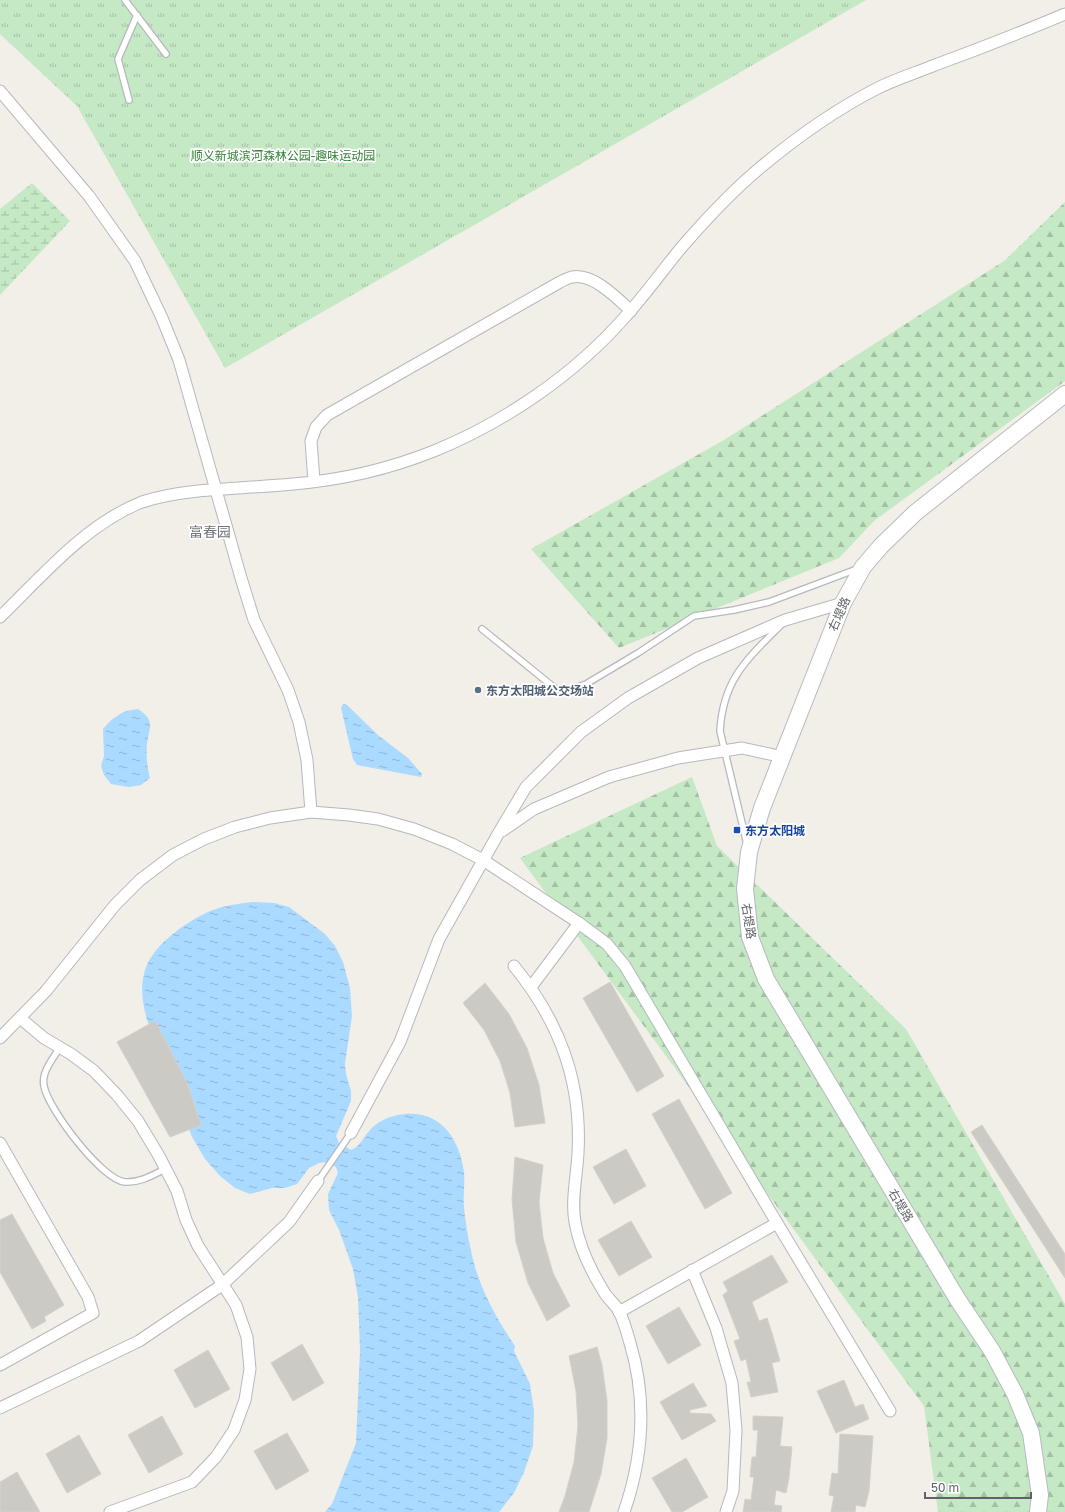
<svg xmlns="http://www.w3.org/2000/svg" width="1065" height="1512" viewBox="0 0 1065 1512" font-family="'Golos Text','Noto Sans SC',sans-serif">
	<defs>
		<pattern id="forest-firs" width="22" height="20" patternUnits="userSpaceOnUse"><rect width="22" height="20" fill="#c5e8c5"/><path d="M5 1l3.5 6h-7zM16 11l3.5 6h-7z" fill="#a3c0a4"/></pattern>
		<pattern id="wetland-marsh" width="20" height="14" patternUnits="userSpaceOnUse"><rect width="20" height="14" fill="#c5e8c5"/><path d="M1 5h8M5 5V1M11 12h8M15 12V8" fill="none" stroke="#a3c0a4"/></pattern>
		<pattern id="park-tufts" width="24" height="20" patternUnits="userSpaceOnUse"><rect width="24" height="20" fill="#c5e8c5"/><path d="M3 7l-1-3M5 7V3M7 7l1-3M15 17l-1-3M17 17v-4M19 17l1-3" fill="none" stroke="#a3c0a4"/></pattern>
		<pattern id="water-ripples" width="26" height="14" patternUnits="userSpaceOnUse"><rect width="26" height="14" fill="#aadaff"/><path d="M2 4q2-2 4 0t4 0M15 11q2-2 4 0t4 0" fill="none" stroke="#8eb4d2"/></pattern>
	</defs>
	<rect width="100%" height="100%" fill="#f1efe8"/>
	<g fill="url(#forest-firs)">
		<path d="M1065,202V381L874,521L839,558L619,648L531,549L724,440L1004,261Z"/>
		<path d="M692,777L717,846L906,1029L1065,1304V1512H938L924,1406L520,858Z"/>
	</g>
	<path fill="url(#wetland-marsh)" d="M32,183L70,221L0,295V209Z"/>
	<path fill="url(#park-tufts)" d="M0,0H866L225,368L77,106L0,34Z"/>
	<g fill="url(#water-ripples)">
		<path d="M343,704L347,705L379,736L408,758L422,774L421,777L357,765L353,759L341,708Z"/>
		<path d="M138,709C156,721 149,727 147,744C146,755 147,767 150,778L141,785L129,787L111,784L104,775L101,766L104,756L103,729C113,717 123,710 138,709Z"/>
		<path d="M252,902L274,903L289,907L325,934L335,946L343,962L350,988L352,1016L345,1063L346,1074L351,1091V1101L336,1136L339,1143L351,1150C360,1147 363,1138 369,1131C377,1122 387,1117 398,1115C437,1107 459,1135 464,1172C465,1183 463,1196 464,1208C466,1227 470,1249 475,1267C484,1296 498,1321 515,1346L514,1351L530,1384L534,1411L533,1446L524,1472L514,1493L499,1512H325L332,1504L356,1443L360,1350L358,1297L353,1269L339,1230L329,1210L328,1194L338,1173L336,1167L327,1162L319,1163L309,1168L297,1184L285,1188H272L250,1194L235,1188L220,1176L205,1159L192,1137L147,1020C143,1005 140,989 144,974C149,948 184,923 208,912C221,906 237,904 252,902Z"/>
	</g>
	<g fill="#cccac5" stroke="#d6d1c6">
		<path d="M610,982L664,1076L637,1092L583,998Z"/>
		<path d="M485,983L509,1014L527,1048L539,1085L545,1123L515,1127L510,1093L500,1061L484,1030L463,1003Z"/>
		<path d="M155,1021L187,1083L201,1125L170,1137L117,1042Z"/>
		<path d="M679,1099L732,1193L705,1209L652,1114Z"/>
		<path d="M982,1125L1065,1254V1278L971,1132Z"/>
		<path d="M626,1149L646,1186L614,1204L593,1167Z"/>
		<path d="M515,1157L543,1165L539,1202L543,1238L553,1273L570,1306L547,1321L528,1283L516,1242L512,1199Z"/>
		<path d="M12,1214L64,1305L44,1317L46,1321L32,1329L0,1272V1220Z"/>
		<path d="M631,1221L652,1257L619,1276L598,1240Z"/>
		<path d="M772,1255L788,1282L752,1302L759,1321L767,1318L772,1333L780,1361L772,1363L778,1392L751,1397L747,1382H751L746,1359L741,1361L734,1341L740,1339L723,1295L728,1291L723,1282Z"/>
		<path d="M679,1307L701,1345L668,1364L646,1326Z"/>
		<path d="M302,1344L324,1383L293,1401L271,1363Z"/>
		<path d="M597,1347L602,1365L607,1401V1438L601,1474L589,1512H559L565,1496L574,1462L578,1426L576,1391L569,1356Z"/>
		<path d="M208,1350L230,1389L195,1408L174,1370Z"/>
		<path d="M844,1380L855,1407L863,1404L869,1419L836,1433L817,1391Z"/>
		<path d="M693,1383L707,1406L690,1410V1413L711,1414L716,1421L682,1440L660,1402Z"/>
		<path d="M162,1416L183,1454L149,1473L128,1435Z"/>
		<path d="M753,1416L783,1417L780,1446L792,1447L789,1478L786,1493L776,1490L774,1505L782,1506L781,1512H743L745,1499L751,1500L754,1477H750L752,1457H756L758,1430H753Z"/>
		<path d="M287,1433L309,1471L276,1490L254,1451Z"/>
		<path d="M840,1434L873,1436L869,1491L865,1507L856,1505L855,1512H831L834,1496L829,1495L832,1473L838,1474Z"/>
		<path d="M79,1435L101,1474L67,1493L46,1454Z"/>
		<path d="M686,1458L708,1497L682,1512H672L652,1478Z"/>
		<path d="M17,1472L40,1512H0V1482Z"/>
	</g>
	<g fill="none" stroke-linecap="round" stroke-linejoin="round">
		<g stroke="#b5b8bc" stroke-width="8">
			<g id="service">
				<path d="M125,0L166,54"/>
				<path d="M129,100L118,59L137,15"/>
				<path d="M482,629L556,689L570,690L586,684L638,653L694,616L734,610L769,602L857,569"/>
				<path d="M747,844L720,731C723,680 746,660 780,626"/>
				<path d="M60,1047C53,1059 41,1072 44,1086C48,1109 102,1180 125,1182C140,1183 153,1175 165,1169"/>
				<path d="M318,1181L351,1133"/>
			</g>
		</g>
		<g stroke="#b5b8bc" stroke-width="13">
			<g id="minor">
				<path d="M0,91L89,196L135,261L162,318L179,360L241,578L254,620L288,690L299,722L307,760L311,812"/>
				<path d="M314,481L311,441L316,427L327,415L560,282C564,280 568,278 572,277C593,273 617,298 631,311"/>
				<path d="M0,617C42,576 86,524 142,502C160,496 180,493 198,491C230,488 261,487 293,484C342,480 389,469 434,451C505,422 574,375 625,317C645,295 662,271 681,248C706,219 732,191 761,167C797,137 835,110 876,89C895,79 916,73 935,65C979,49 1022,32 1065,14"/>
				<path d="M502,831L534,809L609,777L678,758L742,748L783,757"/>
				<path d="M514,966C559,1021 582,1081 578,1153C577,1175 571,1200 575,1222C579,1246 591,1271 604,1292C608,1299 615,1304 619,1311C624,1321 627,1332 630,1343C647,1399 643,1457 624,1512"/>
				<path d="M531,987L579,923"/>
				<path d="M20,1018L44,1038L71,1054L94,1071L117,1095L138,1121L159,1156L177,1191L186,1220L198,1246L236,1305L247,1337L250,1369L245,1400L234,1430L216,1457L192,1482L110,1512"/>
				<path d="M0,1038L46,991L115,905L140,880L173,855L204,839L235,827L270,818L311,812L349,815L378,819L414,829L452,844L483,860L579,923L607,944L625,966L777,1223L890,1411"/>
				<path d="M351,1133L400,1042L439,939L498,834L526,787L581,732L628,698L698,658L785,620L843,603"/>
				<path d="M0,1143L88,1297L93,1313L0,1365"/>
				<path d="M692,1270L716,1328L732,1383L736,1430L733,1491L726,1512"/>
				<path d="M619,1312L777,1223"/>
				<path d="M0,1408L139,1341L222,1285L289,1222L318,1181"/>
			</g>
		</g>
		<g stroke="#b6babf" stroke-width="18">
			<path id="secondary" d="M1038,1512L1040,1495L1031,1433L1015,1394L992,1351L958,1300L766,979L750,937L745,889L749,852L762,808L843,603L863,567L881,546L915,513L1065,394"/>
		</g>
		<use href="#service" stroke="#fff" stroke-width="5.5"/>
		<use href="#minor" stroke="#fff" stroke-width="11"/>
		<use href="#secondary" stroke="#fff" stroke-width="16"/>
	</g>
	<circle fill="#5c6f8a" stroke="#fff" stroke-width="1.5" cx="478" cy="690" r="4"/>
	<rect fill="#1a4fb4" stroke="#fff" stroke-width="1.5" x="733" y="826" width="8" height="8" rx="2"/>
	<g text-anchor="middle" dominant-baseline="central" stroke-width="3.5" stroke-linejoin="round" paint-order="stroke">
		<g font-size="12" fill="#348238" stroke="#fff">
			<text x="283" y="155">顺义新城滨河森林公园-趣味运动园</text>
		</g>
		<g font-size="12" fill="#5f6368" stroke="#fff">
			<text transform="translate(839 614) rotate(-66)">右堤路</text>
			<text transform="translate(749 921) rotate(81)">右堤路</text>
			<text transform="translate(901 1205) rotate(59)">右堤路</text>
		</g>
		<g font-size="12" font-weight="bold" fill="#4e5e75" stroke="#fff" text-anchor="start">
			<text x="486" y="690">东方太阳城公交场站</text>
		</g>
		<g font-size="12" font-weight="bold" fill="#164399" stroke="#fff" text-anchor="start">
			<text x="745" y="830">东方太阳城</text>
		</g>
		<g font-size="14" fill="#70757a" stroke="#fff">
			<text x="210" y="531">富春园</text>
		</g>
	</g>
	<path d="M925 1492v6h106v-6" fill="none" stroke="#5f6368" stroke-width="2"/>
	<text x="931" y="1492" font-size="12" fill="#5f6368" stroke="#ffffff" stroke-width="3" paint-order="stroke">50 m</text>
</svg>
